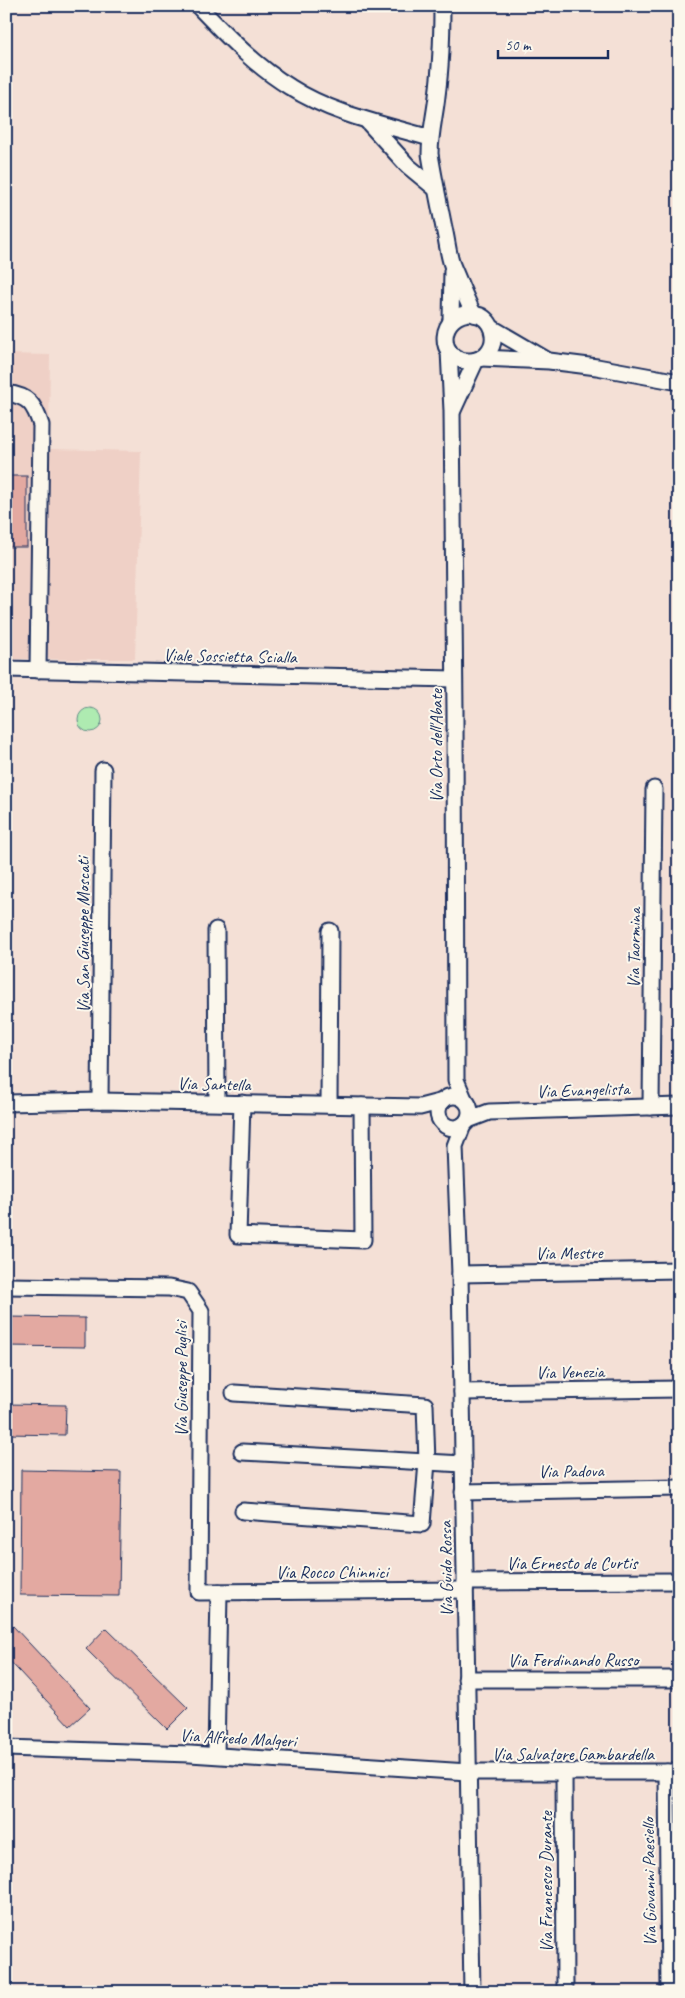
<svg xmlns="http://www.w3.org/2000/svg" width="685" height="1998" viewBox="0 0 685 1998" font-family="Caveat,sans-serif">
	<rect width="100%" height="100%" fill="#f4e0d6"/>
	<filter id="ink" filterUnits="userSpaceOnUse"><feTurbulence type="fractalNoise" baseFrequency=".02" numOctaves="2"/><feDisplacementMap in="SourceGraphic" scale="10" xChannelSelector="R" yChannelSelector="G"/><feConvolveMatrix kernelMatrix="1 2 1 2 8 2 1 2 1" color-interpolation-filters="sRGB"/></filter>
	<g filter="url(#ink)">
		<path fill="#efd0c6" d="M6,354L50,355L49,449L141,451L135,659H6Z"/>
		<circle fill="#aeebb1" stroke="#648d88" cx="90" cy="720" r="12"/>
		<g fill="#e3a9a1" stroke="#1b2f5e">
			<rect x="6" y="476" width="21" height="71"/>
			<path d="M6,1317L85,1318V1347L6,1346Z"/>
			<path d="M6,1404L66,1405L65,1435L6,1434Z"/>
			<path d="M21,1470L121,1472L119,1596L20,1595Z"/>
			<path d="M13,1626L90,1708L70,1726L6,1657V1633Z"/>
			<path d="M106,1628L188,1708L167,1729L86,1649Z"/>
		</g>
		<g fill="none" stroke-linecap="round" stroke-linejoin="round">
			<g stroke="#1b2f5e" stroke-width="19">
				<g id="minor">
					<path d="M198,6C226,35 255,66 290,87C332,114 382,124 430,138"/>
					<path d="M442,6C442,36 441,66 437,96C435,115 430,134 430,154C434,179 439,203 444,228C447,240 448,254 452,265C455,272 471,311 474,314C476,315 479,315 481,316C488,320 492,327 493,335C495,349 482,362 468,361C436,360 437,312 474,313"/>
					<path d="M368,122L408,166L436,189"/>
					<path d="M451,320L452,271"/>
					<path d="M492,328L545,359"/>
					<path d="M449,351L452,411L455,711L456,1080L464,1099"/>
					<path d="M481,358L549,361L597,367L679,382"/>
					<path d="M6,393C29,396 34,404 41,425L38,670"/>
					<path d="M453,410L476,360"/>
					<path d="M6,669L454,679"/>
					<path d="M216,930L217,1102"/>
					<circle cx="454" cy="1112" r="16"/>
					<path d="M100,1101L103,770"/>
					<path d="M6,1103L100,1101L420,1107L443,1101"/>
					<path d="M242,1103L238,1235L363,1240L362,1106"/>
					<path d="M329,1105L330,931"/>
					<path d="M651,1107L654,789"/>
					<path d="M468,1120L489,1112L679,1106"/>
					<path d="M463,1125L455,1146L460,1274L472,1992"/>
					<path d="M460,1274L679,1270"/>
					<path d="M6,1286L169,1288L188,1292L201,1311L199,1592L465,1590"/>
					<path d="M462,1392L679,1389"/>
					<path d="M234,1393L425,1405L427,1462L422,1524L243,1511"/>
					<path d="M242,1452L463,1464"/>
					<path d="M463,1492L679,1488"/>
					<path d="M465,1582L679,1581"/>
					<path d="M466,1679H679"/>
					<path d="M6,1748L190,1754L468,1772H679"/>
					<path d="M216,1755L219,1592"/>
					<path d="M564,1772L565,1992"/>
					<path d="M667,1772L669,1992"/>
				</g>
			</g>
			<use href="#minor" stroke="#fbf7ec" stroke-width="15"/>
		</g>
	</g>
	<g text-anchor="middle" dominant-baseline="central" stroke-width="4" stroke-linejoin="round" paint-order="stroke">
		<g font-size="18" fill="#1b2f5e" stroke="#fbf7ec">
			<text transform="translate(230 656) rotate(1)">Viale Sossietta Scialla</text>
			<text transform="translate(436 746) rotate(-90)">Via Orto dell'Abate</text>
			<text transform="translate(83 935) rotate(-90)">Via San Giuseppe Moscati</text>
			<text transform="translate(634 948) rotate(-89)">Via Taormina</text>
			<text transform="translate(214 1084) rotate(1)">Via Santella</text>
			<text transform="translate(583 1090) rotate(-2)">Via Evangelista</text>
			<text transform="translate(569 1253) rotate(-1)">Via Mestre</text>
			<text transform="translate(570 1372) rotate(-1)">Via Venezia</text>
			<text transform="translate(181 1379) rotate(-90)">Via Giuseppe Puglisi</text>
			<text transform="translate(571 1471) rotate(-1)">Via Padova</text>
			<text x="572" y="1563">Via Ernesto de Curtis</text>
			<text transform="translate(446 1569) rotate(-91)">Via Guido Rossa</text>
			<text x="332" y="1572">Via Rocco Chinnici</text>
			<text x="573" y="1660">Via Ferdinando Russo</text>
			<text transform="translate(238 1738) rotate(3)">Via Alfredo Malgeri</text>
			<text x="573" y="1754">Via Salvatore Gambardella</text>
			<text transform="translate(546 1882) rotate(-90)">Via Francesco Durante</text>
			<text transform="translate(649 1882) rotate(-91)">Via Giovanni Paesiello</text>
		</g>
	</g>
	<rect width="685" height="1998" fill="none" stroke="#fbf7ec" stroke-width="25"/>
	<rect x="12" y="12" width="660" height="1973" fill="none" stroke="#1b2f5e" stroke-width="2" filter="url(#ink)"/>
	<path d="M498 50v8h110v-8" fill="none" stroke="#1b2f5e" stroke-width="2.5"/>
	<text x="505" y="50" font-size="15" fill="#1b2f5e" stroke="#fbf7ec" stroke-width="4" paint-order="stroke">50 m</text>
</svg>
